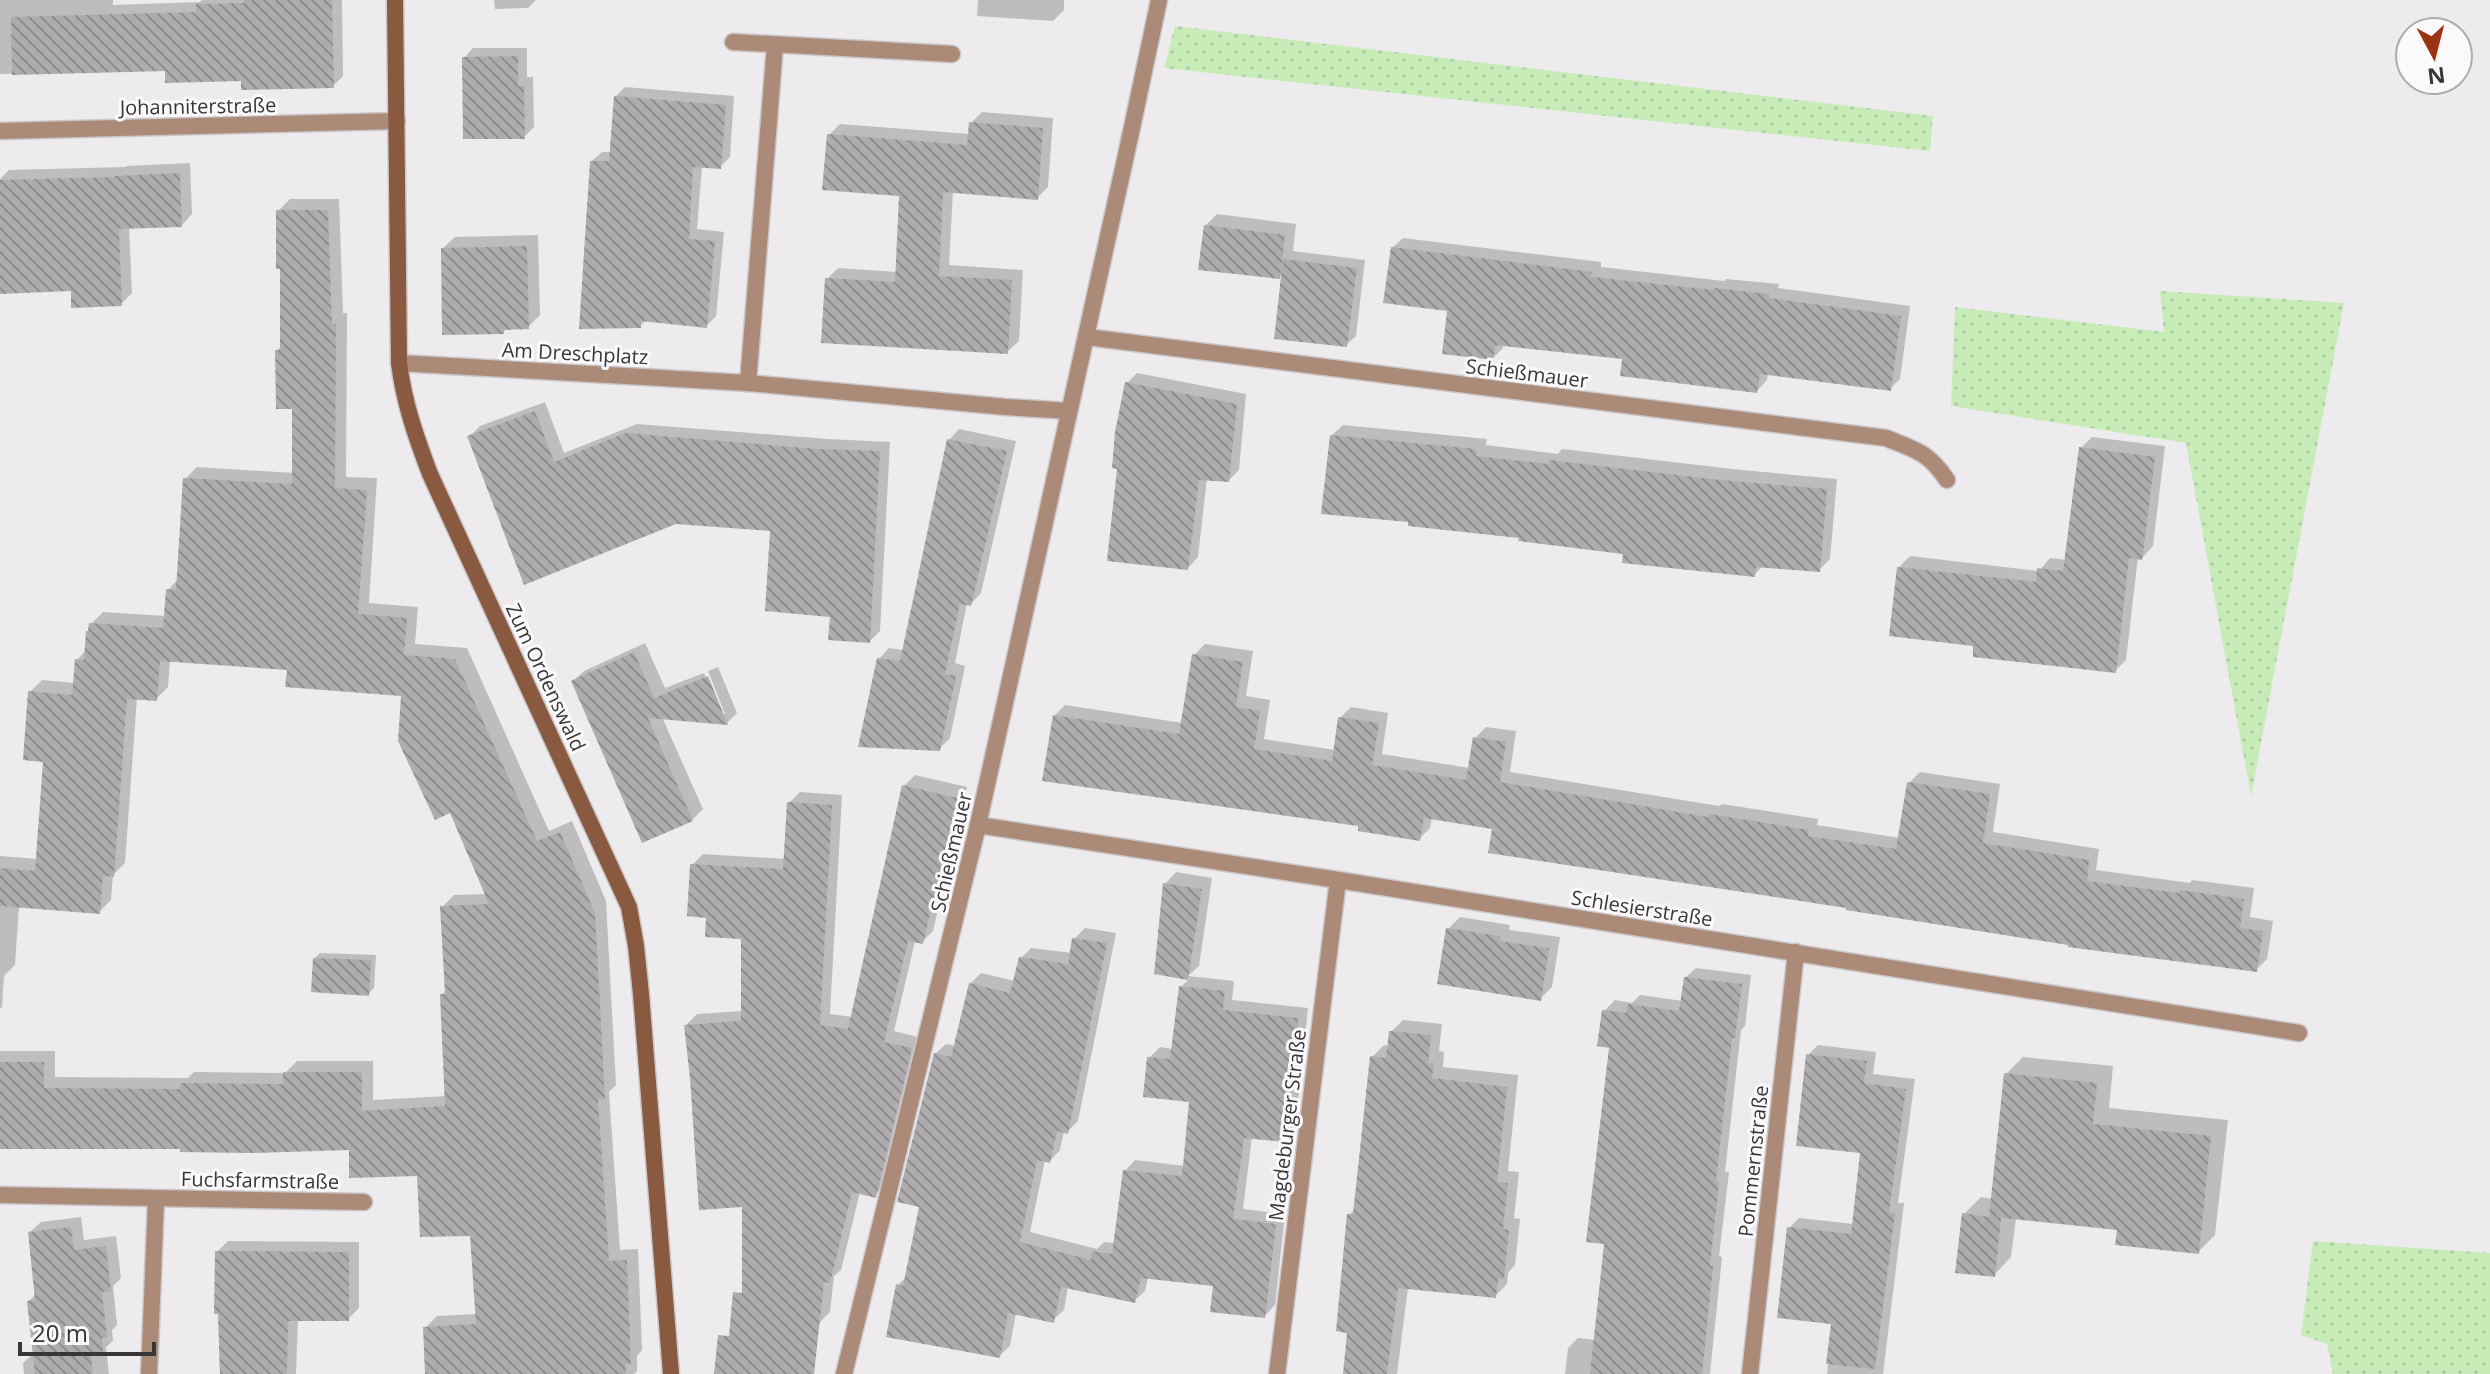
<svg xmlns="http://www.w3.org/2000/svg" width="2490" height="1374" viewBox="0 0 2490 1374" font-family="'Open Sans',sans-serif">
	<defs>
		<pattern id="grass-dots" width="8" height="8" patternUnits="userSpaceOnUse" patternTransform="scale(2)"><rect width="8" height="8" fill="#c7ecb8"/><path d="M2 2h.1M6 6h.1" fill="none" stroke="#accb9f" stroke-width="1.8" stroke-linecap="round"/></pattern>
		<pattern id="building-back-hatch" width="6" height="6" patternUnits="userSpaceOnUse" patternTransform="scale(2)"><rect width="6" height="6" fill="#aeacae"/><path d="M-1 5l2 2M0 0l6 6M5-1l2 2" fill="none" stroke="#8f8d8f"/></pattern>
	</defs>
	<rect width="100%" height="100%" fill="#eeebee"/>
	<g fill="url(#grass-dots)">
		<path d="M1175,26L1933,116L1930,151L1164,68Z"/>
		<path d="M2160,291L2344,303L2251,796L2186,443L1951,406L1955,307L2164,332Z"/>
		<path d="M2313,1241L2490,1253V1374H2333L2327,1344L2301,1335Z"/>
	</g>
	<g fill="#0003">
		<path d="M0,0H113V5L200,2L202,0H342L343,76L333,86L167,69L0,74Z"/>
		<path d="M494,0H536L528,8L495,9Z"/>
		<path d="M978,0H1064V10L1053,21L977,16Z"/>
		<path d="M473,48H527V77H533L534,127L524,137L464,58Z"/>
		<path d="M625,87L734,96L730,157L720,167L702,166L697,229L724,232L716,316L706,326L646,320L640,326L592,161L602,152H611L615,97Z"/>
		<path d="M982,112L1053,118L1048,187L1037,198L953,191L949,265L1023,270L1019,341L1007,352L827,279L838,268L897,272L901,194L829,135L840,124L970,134L971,123Z"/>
		<path d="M190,163L192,214L182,225L129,227L132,293L121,304L73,289L0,292V179L9,170L125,167L127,166Z"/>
		<path d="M290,199H339L343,313H347L346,477L377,478L369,603L418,607L415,644L467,648L549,831L572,821L606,901L616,1085L609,1092L620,1250L638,1249L642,1350L637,1356V1371L634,1374H427L425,1328L437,1316L477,1314L472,1234L419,1173L351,1148L0,1147V1051H55V1077L188,1078L194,1072L285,1073L297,1061H373V1100L447,1096L442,995L446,990L442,907L454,895L487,894L403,694L289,668L170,660L168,687L156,699L137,697L125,863L113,875L111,900L99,912L19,906L15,965L4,976L2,1007L0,1009V856L38,859L45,760L30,692L42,680L75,683L77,660L86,650L91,624L103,612L166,616L168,590L178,579L185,479L197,467L294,473V407L277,351L282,345V267L278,211Z"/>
		<path d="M1217,214L1296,224L1293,251L1365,260L1356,336L1346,345L1284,273L1279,277L1205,226Z"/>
		<path d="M538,235L540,315L528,327L508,328L503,332L443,248L455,237Z"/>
		<path d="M1403,238L1601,262V267L1724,281L1726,279L1779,284L1778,288L1910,306L1900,379L1890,389L1768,373L1767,380L1757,391L1624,358L1503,344V348L1493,358L1392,248Z"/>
		<path d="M1137,373L1246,394L1239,470L1229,480L1207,478L1198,557L1188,568L1127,383Z"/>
		<path d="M545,402L564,453L637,424L828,439L890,442L880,631L870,641L832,615L772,529L469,437L480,426Z"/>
		<path d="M1343,425L1487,439L1486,445L1558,454L1562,449L1732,469L1837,479L1830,559L1819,570L1764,565L1754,575L1625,553L1410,521L1331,436Z"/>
		<path d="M959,429L1016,441L981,593L971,604L967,603L955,663L965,666L950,738L939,749L879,659L889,648L904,650L949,440Z"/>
		<path d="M2092,437L2165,446L2153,546L2142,558L2138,557L2126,660L2115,671L1975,644L1899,567L1910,556L2039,571L2050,558L2067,560L2081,448Z"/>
		<path d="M645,643L665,688L704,673L721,714H725L708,671L718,667L737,713L727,723L662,717L703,809L692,820L573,681L584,671Z"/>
		<path d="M1205,644L1253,651L1246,696L1270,700L1264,739L1335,750L1340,718L1351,707L1388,713L1382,754L1470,768L1475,738L1486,727L1516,731L1510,772L1719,806L1722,804L1818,819L1817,825L1900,838L1909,783L1920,772L2000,784L1993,832L2099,849L2096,870L2190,883L2192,880L2254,888L2250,917L2273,921L2267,959L2256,970L2071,943L1849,906L1495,827L1432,818L1430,828L1419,839L1361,824L1054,716L1065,705L1183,723L1194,655Z"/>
		<path d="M915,775L967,787L933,931L922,942L915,941L894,1031L922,1038L886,1184L875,1195L860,1192L841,1270L834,1276L830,1312L819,1323L744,1205L692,1078L686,1025L697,1014L743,1011V937L708,916L692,865L703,854L785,859L789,803L800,792L842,795L830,1014L852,1017L904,786Z"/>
		<path d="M1176,872L1212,878L1199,966L1188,976L1234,981L1232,1000L1308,1008L1295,1130L1285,1140L1252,1137L1243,1209L1285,1214L1275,1305L1265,1316L1215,1284L1148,1277L1145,1291L1134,1301L1068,1286L1064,1310L1053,1320L1016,1313L1010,1346L999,1356L898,1285L908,1275L921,1206L935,1054L946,1044L956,1046L970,984L981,973L1015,981L1021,958L1031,948L1072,953L1074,939L1085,928L1116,933L1078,1121L1067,1132L1064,1131L1060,1150L1050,1161L1045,1160L1030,1232L1097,1249L1104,1242L1116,1243L1125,1171L1135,1160L1185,1166L1191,1100L1149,1058L1160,1047L1173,1049L1181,987L1190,978L1156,973L1165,884Z"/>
		<path d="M1460,917L1510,925L1509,930L1560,937L1552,987L1540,999L1448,929Z"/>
		<path d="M320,953L376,955L374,988L368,994L314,959Z"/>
		<path d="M1696,968L1751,975L1745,1026L1741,1030L1725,1172H1729L1719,1256L1722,1257L1710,1374H1565L1568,1348L1578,1338L1596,1340L1607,1242L1611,1047L1604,1011L1615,1000L1632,1003L1640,995L1683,1001L1685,978Z"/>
		<path d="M1403,1020L1442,1024L1439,1051L1444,1052L1443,1067L1518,1075L1508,1171L1519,1172L1514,1218L1520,1219L1515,1265L1508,1273L1507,1284L1495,1296L1408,1287L1397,1374H1345L1349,1331V1215L1355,1209L1372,1057L1384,1045L1389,1046L1391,1032Z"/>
		<path d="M1818,1045L1876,1052L1873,1074L1915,1079L1898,1203H1904L1883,1374H1827L1833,1322L1789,1228L1799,1218L1854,1224L1862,1152L1808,1055Z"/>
		<path d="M2023,1057L2113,1066L2109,1108L2228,1120L2215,1235L2198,1252L2119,1228L2016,1218L2011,1257L1994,1275L1964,1214L1981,1197L1993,1199L2006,1074Z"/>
		<path d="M81,1217L84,1240L116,1236L121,1278L113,1286L117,1325L112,1330L113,1341L106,1347L109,1374H24L23,1363L35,1352L29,1301L36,1294L30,1232L41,1222Z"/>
		<path d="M228,1241L359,1242V1308L348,1319H298L296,1374H220L217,1252Z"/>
	</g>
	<g fill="url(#building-back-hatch)">
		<path d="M244,0H332L334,88L241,90V81L165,83V71L12,75L11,17L196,12V4L244,3Z"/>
		<path d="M518,56V86H524L525,139H463L462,57Z"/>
		<path d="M614,96L726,105L721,169L693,167L689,239L715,241L707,328L641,321V328L579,329L590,161H609Z"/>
		<path d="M969,122L1043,128L1038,200L943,192L939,276L1012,280L1008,354L821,343L825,278L895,282L899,196L822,190L827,134L967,145Z"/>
		<path d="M180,173L182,227L119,229L122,306L71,308V291L0,294V180L114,177V176Z"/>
		<path d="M276,210H328L332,324H336L335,488L367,490L358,614L407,618L404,655L455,659L537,841L560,832L595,913L605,1099H598L609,1261L627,1260L631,1364H625L626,1374H425L423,1327L476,1324L470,1236L420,1237L417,1176L349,1178V1150L250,1153L180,1152V1149H0V1062H44V1088L180,1089V1083L283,1084V1072H362V1111L445,1106L440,994H445L440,906L489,904L450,813L435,820L398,741L401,696L285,687L287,670L160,661L157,701L127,699L114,877L103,876L100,914L0,906V868L35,871L43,762L23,760L28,691L72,695L75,659L84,660L86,631H88L89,623L163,628L166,589L176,590L183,478L292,484V409H276L275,350H280V269H276Z"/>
		<path d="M1204,225L1285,235L1280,279L1198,270Z"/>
		<path d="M527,246L529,329L504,330V334L442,335L441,248Z"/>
		<path d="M1391,247L1592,272L1591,277L1714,290V288L1769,294V298L1901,316L1891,391L1760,374L1757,393L1620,376L1622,359L1495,345L1493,360L1442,354L1447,311L1383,303Z"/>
		<path d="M1283,259L1357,268L1347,347L1274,339Z"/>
		<path d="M1125,382L1237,404L1229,482L1199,480L1188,570L1107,561L1117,469L1112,468L1115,432Z"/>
		<path d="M535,411L554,462L625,433L817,449L880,451L870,643L828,640L830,617L765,611L770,531L676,524L524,585L467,436Z"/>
		<path d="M1330,435L1476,449V456L1549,464V460L1720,480L1827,489L1820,572L1756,567L1755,577L1622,563L1623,554L1518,541L1519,538L1408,526V522L1321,514Z"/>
		<path d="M947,439L1007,451L971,606L960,604L945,674L956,676L940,751L858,747L877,658L900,661Z"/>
		<path d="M2079,447L2155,457L2142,560L2129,558L2116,673L1973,657V646L1889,636L1897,567L2036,582L2037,568L2063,571Z"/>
		<path d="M634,652L654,698L708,676L728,725L648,718L693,821L642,843L571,681Z"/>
		<path d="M1192,654L1243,662L1236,707L1260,711L1254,749L1332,761L1338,717L1379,723L1372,765L1466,780L1473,737L1506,742L1500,782L1708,817L1709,814L1809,830L1808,836L1896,849L1907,782L1990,794L1983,843L2089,860L2087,881L2179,893L2180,890L2244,899L2240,928L2263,931L2257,972L2068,947V945L1846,910V908L1488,853L1492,829L1424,818L1420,841L1358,831V826L1042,781L1053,715L1179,734Z"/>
		<path d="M902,785L957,798L923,944L908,941L884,1042L912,1048L876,1198L852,1192L830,1283L824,1282L814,1374H714L718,1335L729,1336L733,1292L742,1293V1207L699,1210L690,1078L684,1025L741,1021V939L705,937L706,918L687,916L690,864L783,869L787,802L832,805L820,1025L848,1029Z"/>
		<path d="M1163,883L1202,889L1188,980L1154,974Z"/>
		<path d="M1446,928L1500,936L1499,941L1549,948L1541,1001L1437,984Z"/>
		<path d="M1072,938L1107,943L1068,1134L1057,1131L1050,1163L1037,1160L1020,1242L1091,1260L1092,1251L1112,1254L1123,1170L1182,1176L1189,1102L1143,1097L1147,1057L1170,1059L1179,986L1225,991L1223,1010L1298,1018L1285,1142L1244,1138L1233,1219L1276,1224L1265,1318L1210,1312L1213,1286L1141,1278L1135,1303L1061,1287L1054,1323L1008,1313L1000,1358L886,1337L896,1284L903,1286L919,1207L897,1202L934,1053L951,1057L969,983L1010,993L1019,957L1068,964Z"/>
		<path d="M313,958L371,960L369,996L311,992Z"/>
		<path d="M1684,977L1742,984L1735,1038H1732L1716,1181L1719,1182L1710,1266H1713L1702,1374H1590L1604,1244L1586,1242L1609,1048L1597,1046L1602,1010L1626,1013L1628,1004L1679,1011Z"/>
		<path d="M1389,1031L1431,1035L1428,1063H1434L1432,1078L1507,1087L1497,1182L1508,1183L1503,1229L1509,1230L1504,1279H1498L1496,1298L1398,1288L1387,1374H1343L1347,1333L1336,1331L1347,1214H1353L1370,1056L1386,1058Z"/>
		<path d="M1806,1054L1867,1061L1864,1083L1906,1089L1889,1212L1895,1213L1875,1369L1826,1364L1831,1324L1777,1318L1787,1227L1851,1234L1860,1153L1796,1146Z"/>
		<path d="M2004,1073L2097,1083L2093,1124L2211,1136L2199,1254L2115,1245L2117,1230L1993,1217L2001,1218L1995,1277L1955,1273L1962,1213L1989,1217Z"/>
		<path d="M71,1227L74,1250L106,1246L111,1291L102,1292L107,1338H102L103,1353L91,1355L93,1374H35L27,1301L35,1300L28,1232Z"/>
		<path d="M215,1251L349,1252V1321H288L287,1374H220L218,1314H214Z"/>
	</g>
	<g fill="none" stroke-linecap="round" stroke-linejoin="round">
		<g stroke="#cac7ca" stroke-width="19">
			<g id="lane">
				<path d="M733,42L952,54"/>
				<path d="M1130,137L1159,0"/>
			</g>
		</g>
		<g stroke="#cac7ca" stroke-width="19">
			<g id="street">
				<path d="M0,131L397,121"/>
				<path d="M1087,337L1886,438C1916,450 1928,452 1947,480"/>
				<path d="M399,363L748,383L1006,407L1069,411"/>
				<path d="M748,383L775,45"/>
				<path d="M978,825L1338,880L2299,1033"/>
				<path d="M0,1195L364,1202"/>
				<path d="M149,1374L156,1199"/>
				<path d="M844,1374L978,825L1130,137"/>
				<path d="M1277,1374L1338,880"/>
				<path d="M1750,1374L1796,952"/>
			</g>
		</g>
		<g stroke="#cac7ca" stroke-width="19">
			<path id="secondary" d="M395,0L399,363C404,403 416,437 430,474L629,907L636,946L641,994L671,1374"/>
		</g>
		<use href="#lane" stroke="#ab8a78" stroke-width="16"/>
		<use href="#street" stroke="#ab8a78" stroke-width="16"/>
		<use href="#secondary" stroke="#8a5a40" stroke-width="16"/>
	</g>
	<g text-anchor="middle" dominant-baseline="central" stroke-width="6" stroke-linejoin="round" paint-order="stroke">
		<g font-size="20" fill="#383738" stroke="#fbf9fb">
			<text transform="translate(198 106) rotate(-1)">Johanniterstraße</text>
			<text transform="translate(575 353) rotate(3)">Am Dreschplatz</text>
			<text transform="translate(1527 373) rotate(7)">Schießmauer</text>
			<text transform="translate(546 677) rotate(65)">Zum Ordenswald</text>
			<text transform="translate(951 852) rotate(-77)">Schießmauer</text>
			<text transform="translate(1642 908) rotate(9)">Schlesierstraße</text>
			<text transform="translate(1287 1125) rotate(-83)">Magdeburger Straße</text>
			<text transform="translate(1753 1161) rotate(-84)">Pommernstraße</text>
			<text transform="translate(260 1180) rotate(1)">Fuchsfarmstraße</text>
		</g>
	</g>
	<g transform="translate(2434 56) rotate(173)"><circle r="38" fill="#fbf9fb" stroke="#adabad" stroke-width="2"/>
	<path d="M0-6L14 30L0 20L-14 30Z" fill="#9b3413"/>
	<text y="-12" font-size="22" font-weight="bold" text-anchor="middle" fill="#383738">N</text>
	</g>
	<path d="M20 1342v12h134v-12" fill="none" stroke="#383738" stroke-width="4"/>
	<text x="32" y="1342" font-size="24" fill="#383738" stroke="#fbf9fb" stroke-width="6" paint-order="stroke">20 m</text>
</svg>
